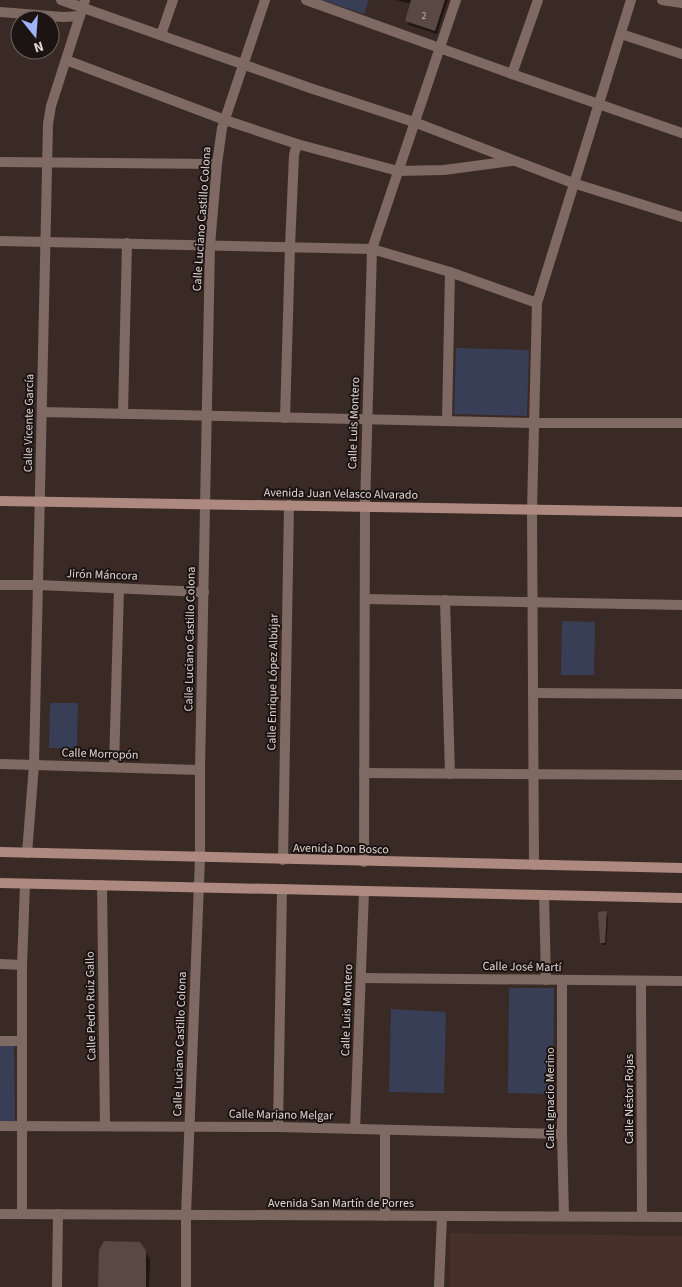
<svg xmlns="http://www.w3.org/2000/svg" width="682" height="1287" viewBox="0 0 682 1287" font-family="'Source Sans 3',sans-serif">
	<rect width="100%" height="100%" fill="#3a2a25"/>
	<path fill="#47302a" d="M450,1233L682,1236V1287H450Z"/>
	<g fill="#383e55">
		<path d="M322,0H369L364,14Z"/>
		<path d="M456,348L529,350L527,416L454,414Z"/>
		<path d="M562,621L595,622L594,675H561Z"/>
		<path d="M50,703H78L77,748H49Z"/>
		<path d="M509,988H554L553,1094L508,1093Z"/>
		<path d="M391,1009L446,1012L444,1093L389,1092Z"/>
		<path d="M0,1044H14L15,1121H0Z"/>
	</g>
	<g fill="#0007">
		<path d="M396,0H448L437,34L409,25L407,21L412,4Z"/>
		<path d="M606,913L608,916L606,945H603L601,942Z"/>
		<path d="M145,1251L150,1259L149,1287H99Z"/>
	</g>
	<g fill="#5a4843">
		<path d="M411,0H445L435,31L405,21Z"/>
		<path d="M607,911L605,943H600L598,912Z"/>
		<path d="M104,1241L140,1242L146,1251V1287H98L99,1250Z"/>
	</g>
	<g fill="none" stroke-linecap="round" stroke-linejoin="round">
		<g stroke="#7f6963" stroke-width="10">
			<path d="M61,0L310,88L414,122L573,183L682,217"/>
			<path d="M306,0L512,74L682,133"/>
			<path d="M662,0L682,3"/>
			<path d="M0,12L63,17L80,16"/>
			<path d="M621,34L682,54"/>
			<path d="M161,35L173,0"/>
			<path d="M66,60L225,120L297,144L398,171L444,170L512,161"/>
			<path d="M512,74L538,0"/>
			<path d="M0,162L217,164"/>
			<path d="M0,241L372,249L450,272L537,303"/>
			<path d="M42,412L535,423H682"/>
			<path d="M123,414L127,243"/>
			<path d="M285,418L290,247L294,155L297,144"/>
			<path d="M447,420L450,272"/>
			<path d="M0,585H38L204,592"/>
			<path d="M365,599L682,605"/>
			<path d="M445,600L450,774"/>
			<path d="M533,693L682,694"/>
			<path d="M0,764L200,770"/>
			<path d="M114,767L119,588"/>
			<path d="M364,773L682,775"/>
			<path d="M27,853L34,765L48,124L51,106L85,0"/>
			<path d="M283,860L289,505"/>
			<path d="M364,862L365,507L372,249L456,0"/>
			<path d="M534,865L532,510L537,303L631,0"/>
			<path d="M102,885L105,1126"/>
			<path d="M544,895L546,980"/>
			<path d="M0,964L22,965"/>
			<path d="M361,978L682,981"/>
			<path d="M562,980V1134L564,1216"/>
			<path d="M641,981L642,1216"/>
			<path d="M0,1041H22"/>
			<path d="M0,1126L278,1127L562,1134"/>
			<path d="M278,1127L282,889"/>
			<path d="M355,1129L364,891"/>
			<path d="M0,1214L682,1217"/>
			<path d="M22,1214V965L25,884"/>
			<path d="M385,1216V1130"/>
			<path d="M57,1287L58,1214"/>
			<path d="M186,1287V1215L200,858V770L210,245L217,164L222,128L265,0"/>
			<path d="M439,1287L442,1216"/>
		</g>
		<g stroke="#ad8980" stroke-width="10">
			<path d="M0,501L682,512"/>
			<path d="M0,852L682,868"/>
			<path d="M0,883L682,898"/>
		</g>
	</g>
	<g text-anchor="middle" dominant-baseline="central" stroke-width="4" stroke-linejoin="round" paint-order="stroke">
		<g font-size="10" fill="#beb2ae">
			<text x="424" y="16">2</text>
		</g>
		<g font-size="12" fill="#e0d5d2" stroke="#1c1412">
			<text transform="translate(202 219) rotate(-86)">Calle Luciano Castillo Colona</text>
			<text transform="translate(29 423) rotate(-89)">Calle Vicente García</text>
			<text transform="translate(354 423) rotate(-88)">Calle Luis Montero</text>
			<text transform="translate(341 494) rotate(1)">Avenida Juan Velasco Alvarado</text>
			<text transform="translate(102 575) rotate(2)">Jirón Máncora</text>
			<text transform="translate(190 639) rotate(-89)">Calle Luciano Castillo Colona</text>
			<text transform="translate(273 682) rotate(-89)">Calle Enrique López Albújar</text>
			<text transform="translate(100 754) rotate(2)">Calle Morropón</text>
			<text transform="translate(341 849) rotate(1)">Avenida Don Bosco</text>
			<text transform="translate(522 967) rotate(1)">Calle José Martí</text>
			<text transform="translate(91 1006) rotate(-91)">Calle Pedro Ruiz Gallo</text>
			<text transform="translate(347 1010) rotate(-88)">Calle Luis Montero</text>
			<text transform="translate(180 1044) rotate(-88)">Calle Luciano Castillo Colona</text>
			<text transform="translate(550 1098) rotate(-90)">Calle Ignacio Merino</text>
			<text transform="translate(629 1099) rotate(-90)">Calle Néstor Rojas</text>
			<text transform="translate(281 1115) rotate(1)">Calle Mariano Melgar</text>
			<text x="341" y="1203">Avenida San Martín de Porres</text>
		</g>
	</g>
	<g transform="translate(35 35) rotate(163)"><circle r="24" fill="#1c1412" stroke="#6a615f"/>
	<path d="M0-4L9 19L0 12L-9 19Z" fill="#9fb3fd"/>
	<text y="-8" font-size="14" font-weight="bold" text-anchor="middle" fill="#e0d5d2">N</text>
	</g>
</svg>
